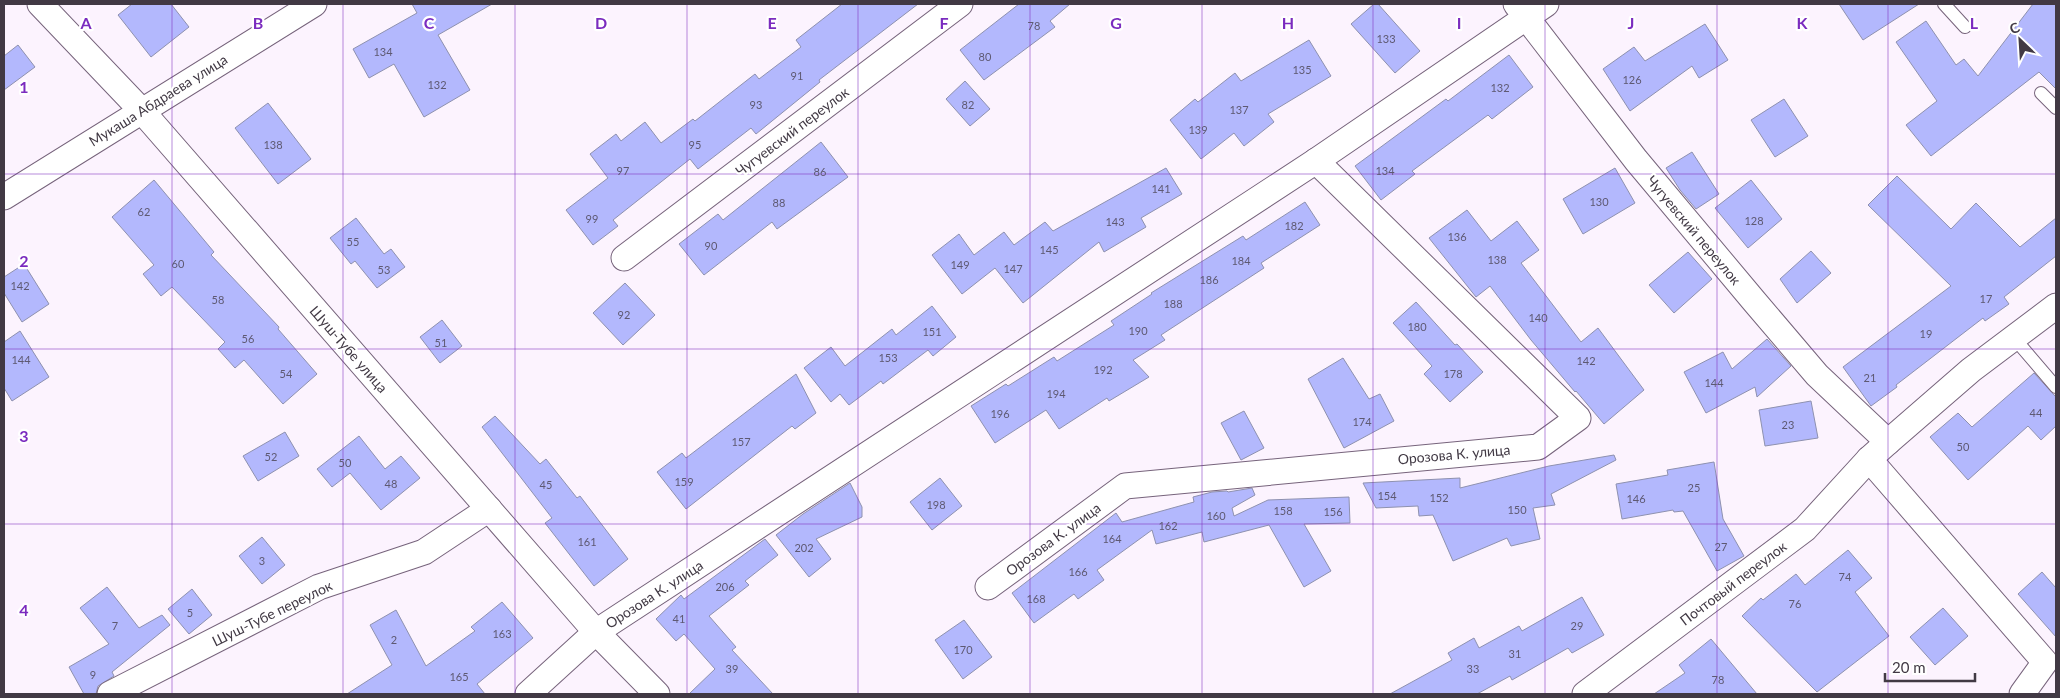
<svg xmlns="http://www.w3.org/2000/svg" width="2060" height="698" viewBox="0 0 2060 698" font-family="Lato,sans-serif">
	<rect width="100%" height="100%" fill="#fcf3fe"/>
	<g fill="#b3b8fd" stroke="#8e91af">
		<path d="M132,4H171L189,27L151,57L118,15Z"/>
		<path d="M412,4H492L438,35L470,90L424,117L394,64L369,78L353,49L417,13Z"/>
		<path d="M842,4H918L819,80L820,82L756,134L751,128L698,169L690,159L613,220L618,226L593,245L566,210L608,178L590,154L616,134L621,141L645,122L661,143L693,119L695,121L755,74L759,79L801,47L796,40Z"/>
		<path d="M1019,4H1070L1050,21L1055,27L984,80L960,50Z"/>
		<path d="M1374,4H1378L1420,51L1395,73L1351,24Z"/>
		<path d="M1839,4H1919L1863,40Z"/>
		<path d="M2033,4H2056V89L2039,72L1931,156L1906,125L1937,101L1896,42L1926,21L1956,65L1964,59L1978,76Z"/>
		<path d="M1705,24L1728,60L1699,78L1692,66L1630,111L1603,69L1634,47L1645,61Z"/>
		<path d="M1309,40L1331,76L1268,114L1274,122L1244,146L1234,133L1201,159L1170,120L1195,99L1198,102L1235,73L1241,81Z"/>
		<path d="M18,45L35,67L4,90V56Z"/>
		<path d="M1509,55L1533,87L1492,119L1488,115L1412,171L1415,174L1381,200L1355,166L1446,99L1448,101Z"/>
		<path d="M965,81L990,109L970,126L946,99Z"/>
		<path d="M1784,99L1808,136L1775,157L1751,120Z"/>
		<path d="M268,103L311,159L278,184L235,128Z"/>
		<path d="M821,142L848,177L777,229L772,222L704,275L679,244L718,214L723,220Z"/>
		<path d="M1692,152L1719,194L1696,209L1680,190L1666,168Z"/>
		<path d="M1166,168L1182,194L1141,218L1146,227L1104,252L1099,242L1023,303L995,268L962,294L932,255L959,234L974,255L1004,232L1014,245L1045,222L1053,231Z"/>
		<path d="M1615,168L1635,203L1583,234L1563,199Z"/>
		<path d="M1897,176L1951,229L1976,203L2020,247L2056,218V256L2004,297L2009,304L1985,321L1983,318L1896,385L1897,387L1871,406L1843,367L1951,286L1868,205Z"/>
		<path d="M154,180L214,252L211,255L279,327L278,329L317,374L283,404L244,360L235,368L218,349L225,342L172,287L161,296L143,274L154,265L112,217Z"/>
		<path d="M1751,180L1782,219L1748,248L1715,208Z"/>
		<path d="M1305,202L1320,225L1261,263L1264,268L1161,335L1165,340L1133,360L1149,377L1109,401L1107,398L1059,429L1046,410L995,443L971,406L1006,384L1008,386L1054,357L1057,361L1114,325L1111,321L1152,294L1151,293L1243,236L1246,240Z"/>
		<path d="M1467,210L1491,241L1517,221L1539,250L1521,263L1581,342L1598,328L1644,390L1604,424L1576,391L1575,392L1531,340L1490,286L1476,297L1429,238Z"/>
		<path d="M356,218L384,254L391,249L405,267L377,288L355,261L351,264L330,238Z"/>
		<path d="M1811,251L1831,273L1797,303L1780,279Z"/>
		<path d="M1688,252L1712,279L1674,313L1649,285Z"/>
		<path d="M24,264L49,304L22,322L4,293V277Z"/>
		<path d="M625,283L655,315L623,345L593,313Z"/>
		<path d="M1416,302L1455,345L1457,344L1483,372L1450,402L1424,374L1432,366L1393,323Z"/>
		<path d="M932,306L956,337L933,356L928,350L883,384L881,381L849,405L840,394L831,402L804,368L831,347L845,366L892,329L896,335Z"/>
		<path d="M442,320L462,346L440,363L420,337Z"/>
		<path d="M20,331L49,377L12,401L4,388V342Z"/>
		<path d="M1767,339L1791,366L1757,397L1755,387L1706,413L1684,372L1723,352L1732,369Z"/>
		<path d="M1343,358L1369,399L1380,394L1394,421L1344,448L1308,379Z"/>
		<path d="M2034,373L2056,397V426L2041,440L2028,426L1968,480L1930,437L1958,413L1972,427Z"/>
		<path d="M796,374L816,413L795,429L792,426L686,509L657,472L682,453L686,458Z"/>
		<path d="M1811,401L1818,438L1765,446L1759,410Z"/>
		<path d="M1244,411L1264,448L1241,460L1221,423Z"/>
		<path d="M495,416L540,464L546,459L577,498L580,496L628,559L594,586L545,523L552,518L482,427Z"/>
		<path d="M285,432L299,456L258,481L243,456Z"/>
		<path d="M359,436L385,469L401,456L420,478L381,510L350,473L332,487L317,469Z"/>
		<path d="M1614,455L1616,460L1551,494L1555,505L1533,508L1540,539L1511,546L1507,538L1453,561L1433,515L1419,516L1418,506L1376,508L1363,483L1460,478V488L1549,466Z"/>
		<path d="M1714,462L1723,519L1744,556L1717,571L1683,511L1674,512L1673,510L1622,519L1616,484L1668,475L1667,470Z"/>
		<path d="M940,478L962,506L932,530L910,502Z"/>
		<path d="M850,483L862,507V517L816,539L831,559L809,577L776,535L803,514Z"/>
		<path d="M1252,488L1255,495L1232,508L1234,516L1268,500L1349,497L1350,523L1304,524L1331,571L1304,587L1269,525L1204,542L1202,532L1156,544L1152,530L1097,570L1104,580L1078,599L1074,594L1034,623L1012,593L1116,513L1122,522L1194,502L1193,497L1212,492L1227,491L1228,492Z"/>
		<path d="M262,537L285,565L262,584L239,556Z"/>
		<path d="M765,539L778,555L745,581L749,585L709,616L736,647L732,650L773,694H689L715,669L684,634L676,641L656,619L681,595L684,599Z"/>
		<path d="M1848,550L1872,578L1855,592L1889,636L1817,692L1742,616L1761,598L1763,600L1796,574L1805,585Z"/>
		<path d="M2042,572L2056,588V637L2018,594Z"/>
		<path d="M107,587L139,628L162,615L170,625L112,672L114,676L98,686L96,694H84L69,667L109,644L80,608Z"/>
		<path d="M192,589L212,615L189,634L168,609Z"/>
		<path d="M1582,597L1604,635L1572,653L1568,648L1512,680L1510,676L1477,694H1390L1452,660L1448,653L1474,638L1479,648L1519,626L1522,631Z"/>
		<path d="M502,602L533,638L477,684L485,694H347L392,665L370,625L396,610L426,666L475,631L471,627Z"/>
		<path d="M1943,608L1968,636L1935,665L1910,637Z"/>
		<path d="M964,620L992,657L963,679L935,640Z"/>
		<path d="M1711,639L1757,694H1654L1685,673L1679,665Z"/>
	</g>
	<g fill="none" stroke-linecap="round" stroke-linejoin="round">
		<g stroke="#76637b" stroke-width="14">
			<g id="lane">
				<path d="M1944,4L1965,27"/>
				<path d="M2041,93L2056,108"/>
				<path d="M2014,338L2056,387"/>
			</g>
		</g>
		<g stroke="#76637b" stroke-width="27">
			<g id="street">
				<path d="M40,4L141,110L596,632L657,694"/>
				<path d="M1516,4L1636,160L1754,301L1817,375L1888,442"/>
				<path d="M4,197L314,4"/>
				<path d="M624,258L960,4"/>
				<path d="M1869,459L2045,662L2022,694"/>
				<path d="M988,587L1125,486L1538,447L1578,418L1316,161"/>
				<path d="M110,694L319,587L424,552L489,509"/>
				<path d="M528,694L596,632L1316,161L1546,4"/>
				<path d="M1585,694L1805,529L1869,459L1888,442L1971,370L2056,306"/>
			</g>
		</g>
		<use href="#lane" stroke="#fff" stroke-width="12"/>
		<use href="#street" stroke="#fff" stroke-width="25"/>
	</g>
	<path fill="none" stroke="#7b2cbf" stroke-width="1" stroke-opacity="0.55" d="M172,4V694M343,4V694M515,4V694M687,4V694M858,4V694M1030,4V694M1202,4V694M1373,4V694M1545,4V694M1717,4V694M1888,4V694M4,174H2056M4,349H2056M4,524H2056"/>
	<g text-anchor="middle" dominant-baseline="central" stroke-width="4.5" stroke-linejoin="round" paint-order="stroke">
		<g font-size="11" fill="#5e5972">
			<text x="1034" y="25">78</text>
			<text x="1386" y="38">133</text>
			<text x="383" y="51">134</text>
			<text x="985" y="56">80</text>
			<text x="1302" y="69">135</text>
			<text x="797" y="75">91</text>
			<text x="1632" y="79">126</text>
			<text x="437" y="84">132</text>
			<text x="1500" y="87">132</text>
			<text x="756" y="104">93</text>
			<text x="968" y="104">82</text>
			<text x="1239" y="109">137</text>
			<text x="1198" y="129">139</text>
			<text x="273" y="144">138</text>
			<text x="695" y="144">95</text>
			<text x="623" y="170">97</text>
			<text x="1385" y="170">134</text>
			<text x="820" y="171">86</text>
			<text x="1161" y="188">141</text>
			<text x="1599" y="201">130</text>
			<text x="779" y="202">88</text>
			<text x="144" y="211">62</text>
			<text x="592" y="218">99</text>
			<text x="1754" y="220">128</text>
			<text x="1115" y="221">143</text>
			<text x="1294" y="225">182</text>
			<text x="1457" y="236">136</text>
			<text x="353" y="241">55</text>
			<text x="711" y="245">90</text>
			<text x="1049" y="249">145</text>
			<text x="1497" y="259">138</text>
			<text x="1241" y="260">184</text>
			<text x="178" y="263">60</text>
			<text x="960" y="264">149</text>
			<text x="1013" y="268">147</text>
			<text x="384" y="269">53</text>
			<text x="1209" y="279">186</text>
			<text x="20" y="285">142</text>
			<text x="1986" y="298">17</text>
			<text x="218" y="299">58</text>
			<text x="1173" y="303">188</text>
			<text x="624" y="314">92</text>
			<text x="1538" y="317">140</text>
			<text x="1417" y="326">180</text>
			<text x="1138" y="330">190</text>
			<text x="932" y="331">151</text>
			<text x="1926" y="333">19</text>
			<text x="248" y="338">56</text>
			<text x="441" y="342">51</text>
			<text x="888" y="357">153</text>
			<text x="21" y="359">144</text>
			<text x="1586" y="360">142</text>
			<text x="1103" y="369">192</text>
			<text x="286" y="373">54</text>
			<text x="1453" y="373">178</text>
			<text x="1870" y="377">21</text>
			<text x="1714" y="382">144</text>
			<text x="1056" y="393">194</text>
			<text x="2036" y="412">44</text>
			<text x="1000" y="413">196</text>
			<text x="1362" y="421">174</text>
			<text x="1788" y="424">23</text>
			<text x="741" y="441">157</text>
			<text x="1963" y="446">50</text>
			<text x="271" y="456">52</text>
			<text x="345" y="462">50</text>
			<text x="684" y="481">159</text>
			<text x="391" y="483">48</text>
			<text x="546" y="484">45</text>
			<text x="1694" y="487">25</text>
			<text x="1387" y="495">154</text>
			<text x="1439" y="497">152</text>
			<text x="1636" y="498">146</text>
			<text x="936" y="504">198</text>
			<text x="1517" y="509">150</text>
			<text x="1283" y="510">158</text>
			<text x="1333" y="511">156</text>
			<text x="1216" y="515">160</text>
			<text x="1168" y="525">162</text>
			<text x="1112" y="538">164</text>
			<text x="587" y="541">161</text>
			<text x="1721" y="546">27</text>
			<text x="804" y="547">202</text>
			<text x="262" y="560">3</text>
			<text x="1078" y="571">166</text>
			<text x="1845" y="576">74</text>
			<text x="725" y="586">206</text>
			<text x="1036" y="598">168</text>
			<text x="1795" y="603">76</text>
			<text x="190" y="612">5</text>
			<text x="679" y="618">41</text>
			<text x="115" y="625">7</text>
			<text x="1577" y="625">29</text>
			<text x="502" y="633">163</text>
			<text x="394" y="639">2</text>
			<text x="963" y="649">170</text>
			<text x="1515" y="653">31</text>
			<text x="732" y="668">39</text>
			<text x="1473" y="668">33</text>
			<text x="93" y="674">9</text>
			<text x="459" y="676">165</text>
			<text x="1718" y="679">78</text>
		</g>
		<g font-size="14" fill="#413944" stroke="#fff">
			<text transform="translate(158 100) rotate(-32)">Мукаша Абдраева улица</text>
			<text transform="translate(792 131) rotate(-37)">Чугуевский переулок</text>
			<text transform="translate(1694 230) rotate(50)">Чугуевский переулок</text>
			<text transform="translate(349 349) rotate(49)">Шуш-Тубе улица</text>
			<text transform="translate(1454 454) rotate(-5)">Орозова К. улица</text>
			<text transform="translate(1053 539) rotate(-36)">Орозова К. улица</text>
			<text transform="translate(1733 583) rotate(-37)">Почтовый переулок</text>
			<text transform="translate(654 594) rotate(-33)">Орозова К. улица</text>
			<text transform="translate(272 613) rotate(-26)">Шуш-Тубе переулок</text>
		</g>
	</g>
	<g font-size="16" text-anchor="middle" font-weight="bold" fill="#7b2cbf" stroke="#fff" stroke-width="4.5" stroke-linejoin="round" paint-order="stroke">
		<text x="86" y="29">A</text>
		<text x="258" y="29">B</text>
		<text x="429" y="29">C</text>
		<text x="601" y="29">D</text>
		<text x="772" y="29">E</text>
		<text x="944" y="29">F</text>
		<text x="1116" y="29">G</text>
		<text x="1288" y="29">H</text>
		<text x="1459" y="29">I</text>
		<text x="1631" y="29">J</text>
		<text x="1802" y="29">K</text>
		<text x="1974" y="29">L</text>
		<text x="24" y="93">1</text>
		<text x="24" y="267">2</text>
		<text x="24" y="442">3</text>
		<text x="24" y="616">4</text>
	</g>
	<rect width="2060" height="698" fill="none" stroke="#413944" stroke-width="10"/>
	<g transform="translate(2020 40) rotate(335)" stroke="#ffffff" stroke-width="4" paint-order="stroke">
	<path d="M0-4L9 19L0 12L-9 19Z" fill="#413944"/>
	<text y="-8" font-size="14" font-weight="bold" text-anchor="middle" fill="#413944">С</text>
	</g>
	<path d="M1885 673v8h90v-8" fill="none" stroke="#413944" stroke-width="2.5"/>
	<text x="1892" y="673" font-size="15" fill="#413944" stroke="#ffffff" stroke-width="4" paint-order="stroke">20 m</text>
</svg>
